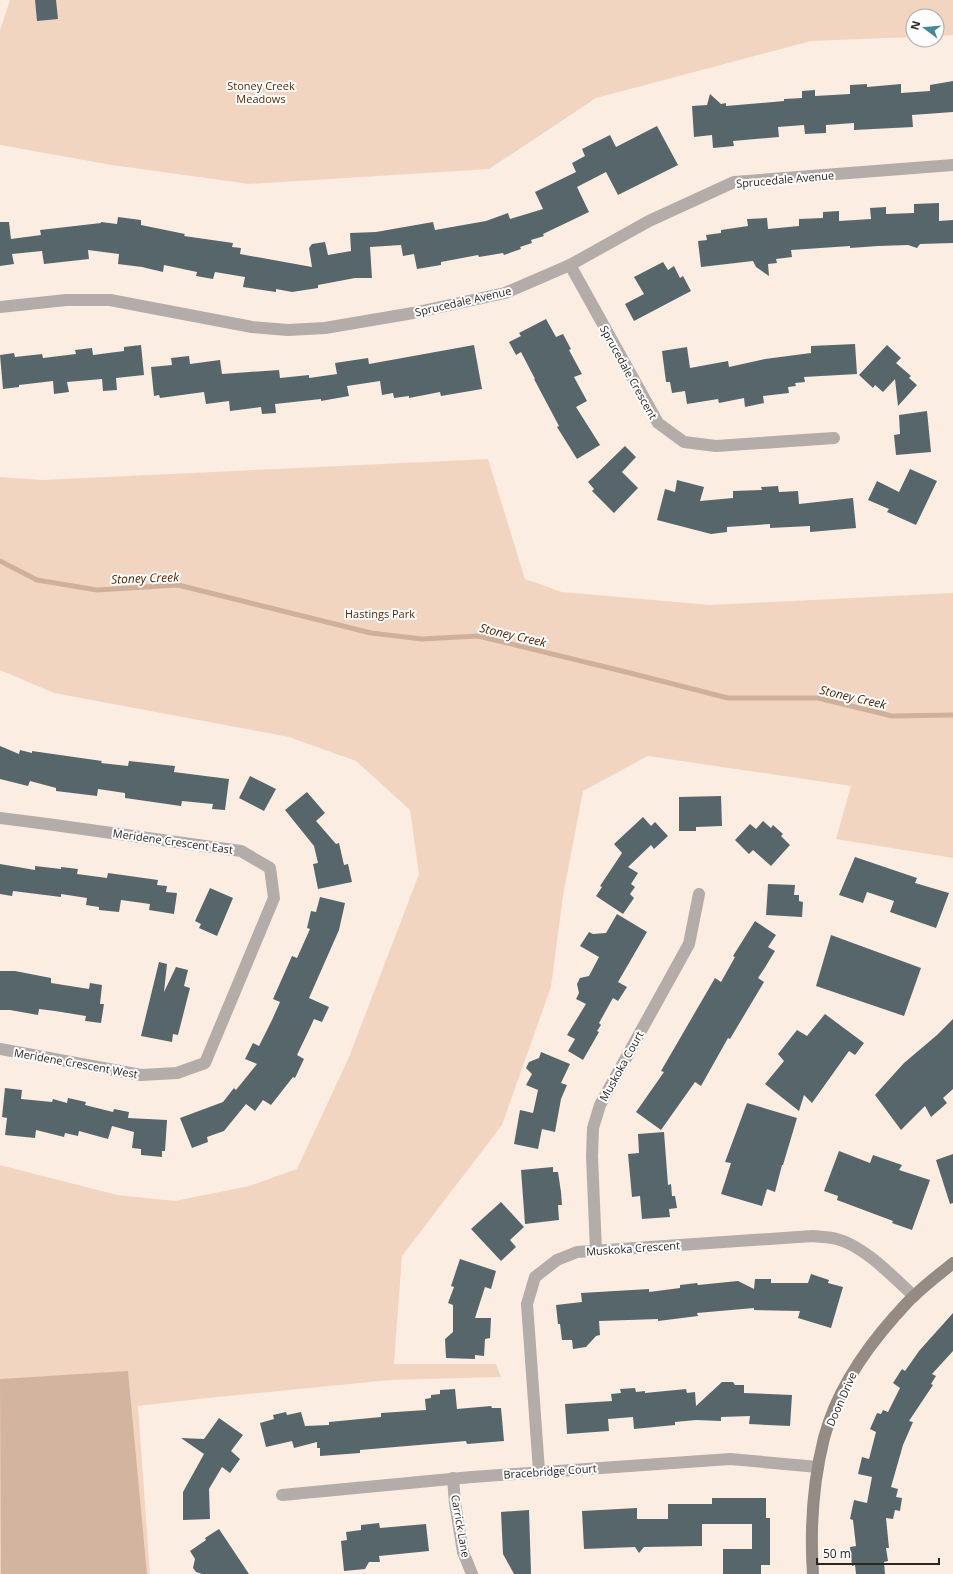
<svg xmlns="http://www.w3.org/2000/svg" width="953" height="1574" viewBox="0 0 953 1574" font-family="'Open Sans',sans-serif">
	<rect width="100%" height="100%" fill="#fcede3"/>
	<g fill="#f2d5c1">
		<path d="M10,0H953V35L937,36V16H913V37L811,41L596,98L489,169L249,184L112,165L0,145V30Z"/>
		<path d="M488,459L525,579L562,592L710,605L953,593V858L836,839L851,786L648,756L583,791L563,896L551,987L502,1125L402,1256L394,1364H496L501,1377L390,1380L207,1398L138,1406L150,1574H0V1165L117,1195L175,1201L249,1186L297,1169L349,1057L419,874L410,810L356,761L289,737L54,693L0,670V477L42,480Z"/>
	</g>
	<path fill="#d3b49f" d="M128,1371L147,1574H1L0,1379Z"/>
	<g fill="none" stroke-linecap="round" stroke-linejoin="round">
		<path stroke="#cfb09b" stroke-width="5" d="M0,561L37,580L97,590L178,585L371,633L422,639L478,636L622,671L728,698H818L892,716L953,715"/>
	</g>
	<g fill="#56666b">
		<path d="M35,0H56L58,19L37,21Z"/>
		<path d="M953,81V112L912,115L913,127L854,130V123L826,125V133L805,134L804,125L778,127L779,137L733,141L734,146L713,148L712,135L694,137L692,106L707,105L710,94L721,104L726,103V106L784,101V99L802,98V91L815,90V96L850,94V85L867,84V87L901,84V93L930,91V85Z"/>
		<path d="M657,126L678,165L618,195L606,172L577,187L589,212L543,234L544,236L531,240L532,243L520,247L521,249L504,255L503,253L479,257L478,255L441,262V265L417,269L414,254L403,256L401,245L370,247L372,278H355L318,285V288L292,292L276,289V292L243,287L245,277L215,272L213,279L196,276L197,272L164,265L163,272L142,267L118,264L119,254L88,250L89,259L44,264L42,251L12,254L14,264L0,266V222H9L11,239L41,235L40,230L101,223V222L117,224L118,217L141,220V225L185,234L184,236L233,243L232,247L241,248L240,254L312,267L309,248L312,244L325,242L328,255L351,251L350,233L376,232L433,222L435,230L486,221L508,213L510,219L543,209L535,192L576,172L572,163L585,156L582,149L610,135L616,147Z"/>
		<path d="M939,203V221L953,220V243L920,244L917,248L908,245L878,246L850,248V246L791,250L792,257L776,259L777,263L768,264L769,276L756,267L753,261L701,267L698,241L707,240L706,235L721,233V230L748,226L747,219L767,218L768,229L799,226V219L823,218V212L839,211V221L871,219L870,208L886,207V214L914,213V204Z"/>
		<path d="M663,262L668,270L674,266L680,278L683,276L691,291L634,321L625,304L644,294L634,277Z"/>
		<path d="M546,319L556,337L563,334L571,349L569,350L582,374L574,377L587,401L576,407L600,445L577,459L557,427L559,426L534,379H535L521,352L516,355L509,342L521,336L519,333Z"/>
		<path d="M855,344L857,374L804,377L805,382L795,383L796,386L788,387L789,393L763,396L764,403L745,407L744,398L719,403L718,399L687,404L685,391L672,393L670,382H666L662,351L687,347L690,368L728,361L729,367L765,359L811,353V346Z"/>
		<path d="M141,345L144,375L116,378L117,390L103,391L102,379L67,382L69,392L54,394L53,381L19,385V387L3,389L0,355L14,353L15,357L42,354L43,358L76,354L75,350L92,348L93,355L124,351V347Z"/>
		<path d="M474,345L482,389L441,396L440,392L409,398V396L394,398L393,393L382,395L380,381L347,386L349,396L321,401V399L275,404L276,413L262,414L261,407L230,411L229,401L206,404L204,392L160,398L159,395L154,396L151,367L172,365L171,358L189,356L190,364L220,360L222,374L279,370L280,378L309,375V378L337,374L335,363L368,358L369,364Z"/>
		<path d="M887,345L901,358L896,363L911,376L909,378L917,385L898,406L895,379L883,392L875,385L873,388L859,375Z"/>
		<path d="M927,411L931,452L896,455L894,435L900,434L899,415Z"/>
		<path d="M625,446L636,457L622,472L638,488L614,513L592,491L594,489L588,482Z"/>
		<path d="M910,469L937,481L916,525L887,512L889,509L868,500L877,481L899,492Z"/>
		<path d="M677,480L704,487L700,501L733,498V491L762,490L761,487L778,486L779,492L798,491L799,504L853,498L856,528L810,532V526L770,528V524L727,527V532L711,534L657,520L665,489L675,492Z"/>
		<path d="M0,746L19,754L20,750L32,753V751L102,761L101,763L128,766L129,761L175,766L174,772L229,779L225,810L212,809L213,804L182,801L181,806L125,798V793L98,789L97,796L56,791V788L30,781L28,786L0,779Z"/>
		<path d="M250,776L276,789L264,811L239,798Z"/>
		<path d="M307,792L325,813L316,821L336,844L339,843L344,865L348,864L352,882L318,889L313,864L318,863L314,846L285,810Z"/>
		<path d="M721,796L722,826L696,827V831H679V797Z"/>
		<path d="M643,817L651,826L655,822L668,836L654,849L651,845L628,867L638,873L631,884L635,887L630,894L634,898L623,914L596,896L602,887L600,886L622,853L614,844Z"/>
		<path d="M763,821L771,828L773,825L783,834L781,836L790,845L771,866L753,850L749,854L735,840L750,824L756,829Z"/>
		<path d="M855,857L917,878L915,883L949,893L936,928L890,912L894,901L867,892L863,903L839,895Z"/>
		<path d="M0,864L35,870V866L61,869V867L78,869L77,874L107,878L108,873L158,880L157,885L167,886L166,892L177,893L174,914L149,910L150,904L121,900L119,912L99,910V907L86,905L87,898L61,894V897L13,891L12,896L0,894Z"/>
		<path d="M768,884L795,885L794,895H799V901L803,902L802,917L766,915Z"/>
		<path d="M210,888L233,898L217,936L199,928L201,924L195,921Z"/>
		<path d="M320,897L345,903L339,930L309,998L329,1007L322,1022L314,1019L309,1030L297,1055L304,1059L295,1078L293,1077L271,1105L263,1100L255,1111L246,1104L224,1131L207,1137L208,1142L192,1148L180,1118L223,1102L234,1088L236,1090L257,1064L245,1059L253,1043L259,1046L272,1020L280,1002L273,999L292,956L297,958L310,929L307,928L311,911L316,912Z"/>
		<path d="M617,914L647,932L618,982L627,987L618,1001L613,998L599,1023L601,1025L597,1031L599,1032L583,1060L568,1051L575,1039L567,1035L586,1004L576,999L579,993L577,984L580,978L589,976L599,957L580,946L589,932L593,934L606,933Z"/>
		<path d="M755,921L776,935L768,947L775,951L764,969L762,968L764,969L758,978L764,982L730,1039L728,1038L701,1086L695,1082L661,1130L636,1112L664,1072L661,1071L715,978L721,982L735,957L733,956Z"/>
		<path d="M831,935L921,968L904,1016L816,986Z"/>
		<path d="M159,962L167,964L164,992L176,967L188,970L184,986L190,988L178,1035L173,1034L172,1042L141,1036Z"/>
		<path d="M0,971H15L51,978V983L89,989L90,983L102,985L100,1004H104L101,1023L85,1021L86,1016L55,1011L39,1009L38,1015L10,1010H0Z"/>
		<path d="M825,1014L864,1043L855,1055L849,1051L812,1103L804,1095L799,1111L765,1084L784,1061L778,1054L797,1030L807,1036Z"/>
		<path d="M953,1019V1089L943,1098L947,1103L931,1117L925,1106L901,1130L875,1095L904,1063L937,1035Z"/>
		<path d="M541,1052L570,1064L561,1083L567,1085L561,1099L555,1132L542,1129L538,1149L514,1144L520,1110L533,1113L538,1090L526,1085L532,1074L526,1068L529,1062L539,1058Z"/>
		<path d="M5,1088L22,1090L21,1099L52,1102L53,1099L67,1103L68,1098L86,1102L85,1105L113,1112L114,1109L129,1112L128,1118L167,1120L165,1151H162V1157L141,1155V1149L132,1148L134,1132L112,1126L108,1139L79,1131L78,1136L65,1133L64,1137L36,1130L35,1138L5,1135L7,1118L2,1117Z"/>
		<path d="M747,1103L797,1118L783,1165H782L775,1192L767,1189L762,1206L721,1194L731,1163L725,1162Z"/>
		<path d="M664,1132L668,1185L671,1184L672,1196H675L677,1208L669,1209L670,1217L642,1219L640,1196L632,1197L628,1154L639,1153L638,1134Z"/>
		<path d="M839,1151L870,1163L873,1155L902,1165L899,1170L930,1180L912,1230L892,1223L893,1221L837,1200L838,1196L824,1191Z"/>
		<path d="M953,1154V1203L950,1204L936,1160Z"/>
		<path d="M553,1167V1172H558L561,1192L562,1205H558L559,1220L525,1224L521,1170Z"/>
		<path d="M501,1202L524,1227L510,1240L516,1247L501,1261L471,1229Z"/>
		<path d="M460,1259L496,1271L491,1289L485,1287L475,1318H491L490,1338L485,1339L484,1356L475,1355V1359L446,1358L445,1339L453,1332V1305L448,1303L454,1287L451,1286Z"/>
		<path d="M811,1274L829,1280L828,1283L843,1287L831,1328L798,1318L800,1311L754,1310V1308L697,1313L698,1316L658,1321V1319L599,1321L600,1335L596,1336L586,1347L573,1349L572,1340H562L560,1324H558L556,1305L582,1302L581,1293L649,1289V1292L680,1288V1285L697,1283L698,1285L738,1281L754,1289L755,1279H771V1283H808Z"/>
		<path d="M953,1313V1351L932,1374L936,1376L931,1384L933,1385L909,1421L913,1422L903,1445L891,1487L898,1489L896,1497L902,1498L900,1511L895,1510L893,1519L886,1518L889,1548H886L888,1561L884,1562L885,1574H856L855,1565L852,1566L850,1547L856,1546L853,1520L850,1519L854,1500L867,1503L872,1477L858,1474L862,1457L869,1459L876,1432L870,1429L877,1413L881,1414L883,1410L888,1412L900,1388L893,1383L902,1369L905,1371L919,1351Z"/>
		<path d="M722,1382H733L735,1385H744V1393L792,1395L790,1426L749,1424L750,1416L721,1417V1421L696,1420L675,1422V1425L634,1429L633,1417L608,1419L609,1431L567,1434L565,1404L612,1401L611,1394L621,1393L620,1389L635,1388L636,1392L645,1391V1393L686,1389L687,1393L695,1392L696,1406Z"/>
		<path d="M455,1389L457,1409L491,1406L492,1408H501L504,1441L467,1444L466,1441L360,1450V1453L320,1456V1448H317V1442L294,1448L292,1441L266,1447L260,1423L274,1419L273,1415L286,1412L287,1415L301,1412L305,1426L329,1425V1422L381,1417V1413L426,1410L425,1399L431,1398V1395L440,1394V1390Z"/>
		<path d="M219,1418L243,1435L231,1451L240,1459L230,1473L222,1467L209,1489L210,1519L183,1520V1492L204,1454L181,1438L204,1439Z"/>
		<path d="M712,1498H766V1518H770V1565H761V1574H723V1549H752V1524H702V1546L644,1547L639,1553L635,1547L584,1549L582,1511L637,1508V1519H668V1504H712Z"/>
		<path d="M529,1510L531,1574H514L503,1554L501,1512Z"/>
		<path d="M379,1523L380,1528L426,1524L429,1551L379,1556L380,1562H369L365,1569L344,1571L341,1541L347,1540L346,1532L361,1530V1525Z"/>
		<path d="M219,1529L249,1574H202L196,1572L193,1568L195,1559L190,1551L206,1540L205,1538Z"/>
	</g>
	<g fill="none" stroke-linecap="round" stroke-linejoin="round">
		<g stroke="#b3aca8" stroke-width="12">
			<path d="M570,265L658,423L684,442L716,446L834,438"/>
			<path d="M0,307L66,300H110L252,327L288,330L325,328L413,313L505,293L570,265L649,221L734,182L953,165"/>
			<path d="M0,818L47,824L241,851L270,868L274,898L205,1063L177,1073L141,1075L0,1049"/>
			<path d="M596,1251L592,1156L593,1128L600,1105L689,944L699,894"/>
			<path d="M539,1471L527,1304L535,1277L557,1260L577,1252L813,1236C821,1237 830,1237 837,1239C864,1246 893,1277 914,1296"/>
			<path d="M453,1478L455,1503L463,1552L472,1574"/>
			<path d="M282,1495L472,1477L730,1459L818,1467"/>
		</g>
		<path stroke="#958b85" stroke-width="12" d="M813,1574C810,1529 813,1482 824,1438C836,1392 864,1351 895,1316C901,1310 907,1302 914,1296C926,1284 940,1274 953,1263"/>
	</g>
	<g text-anchor="middle" dominant-baseline="central" stroke-width="4" stroke-linejoin="round" paint-order="stroke">
		<g font-size="11" fill="#532a05" stroke="#fdfdfd">
			<text x="261" y="85">Stoney Creek<tspan x="261" dy="13">Meadows</tspan></text>
			<text x="380" y="613">Hastings Park</text>
		</g>
		<g font-size="11" fill="#2b2622" stroke="#fdfdfd">
			<text transform="translate(785 179) rotate(-5)">Sprucedale Avenue</text>
			<text transform="translate(463 301) rotate(-13)">Sprucedale Avenue</text>
			<text transform="translate(629 372) rotate(61)">Sprucedale Crescent</text>
			<text transform="translate(173 841) rotate(8)">Meridene Crescent East</text>
			<text transform="translate(76 1063) rotate(10)">Meridene Crescent West</text>
			<text transform="translate(621 1066) rotate(-61)">Muskoka Court</text>
			<text transform="translate(633 1248) rotate(-4)">Muskoka Crescent</text>
			<text transform="translate(841 1399) rotate(-66)">Doon Drive</text>
			<text transform="translate(550 1471) rotate(-4)">Bracebridge Court</text>
			<text transform="translate(461 1526) rotate(80)">Carrick Lane</text>
		</g>
		<g font-size="12" font-style="italic" fill="#4c2400" stroke="#fdfdfd">
			<text transform="translate(145 578) rotate(-2)">Stoney Creek</text>
			<text transform="translate(513 635) rotate(13)">Stoney Creek</text>
			<text transform="translate(853 697) rotate(13)">Stoney Creek</text>
		</g>
	</g>
	<g transform="translate(925 28) rotate(286)"><circle r="19" fill="#fdfdfd" stroke="#a9a7a5"/>
	<path d="M0-3L7 15L0 10L-7 15Z" fill="#468899"/>
	<text y="-6" font-size="11" font-weight="bold" text-anchor="middle" fill="#2b2622">N</text>
	</g>
	<path d="M817 1558v6h122v-6" fill="none" stroke="#2b2622" stroke-width="2"/>
	<text x="823" y="1558" font-size="12" fill="#2b2622" stroke="#fdfdfd" stroke-width="3" paint-order="stroke">50 m</text>
</svg>
